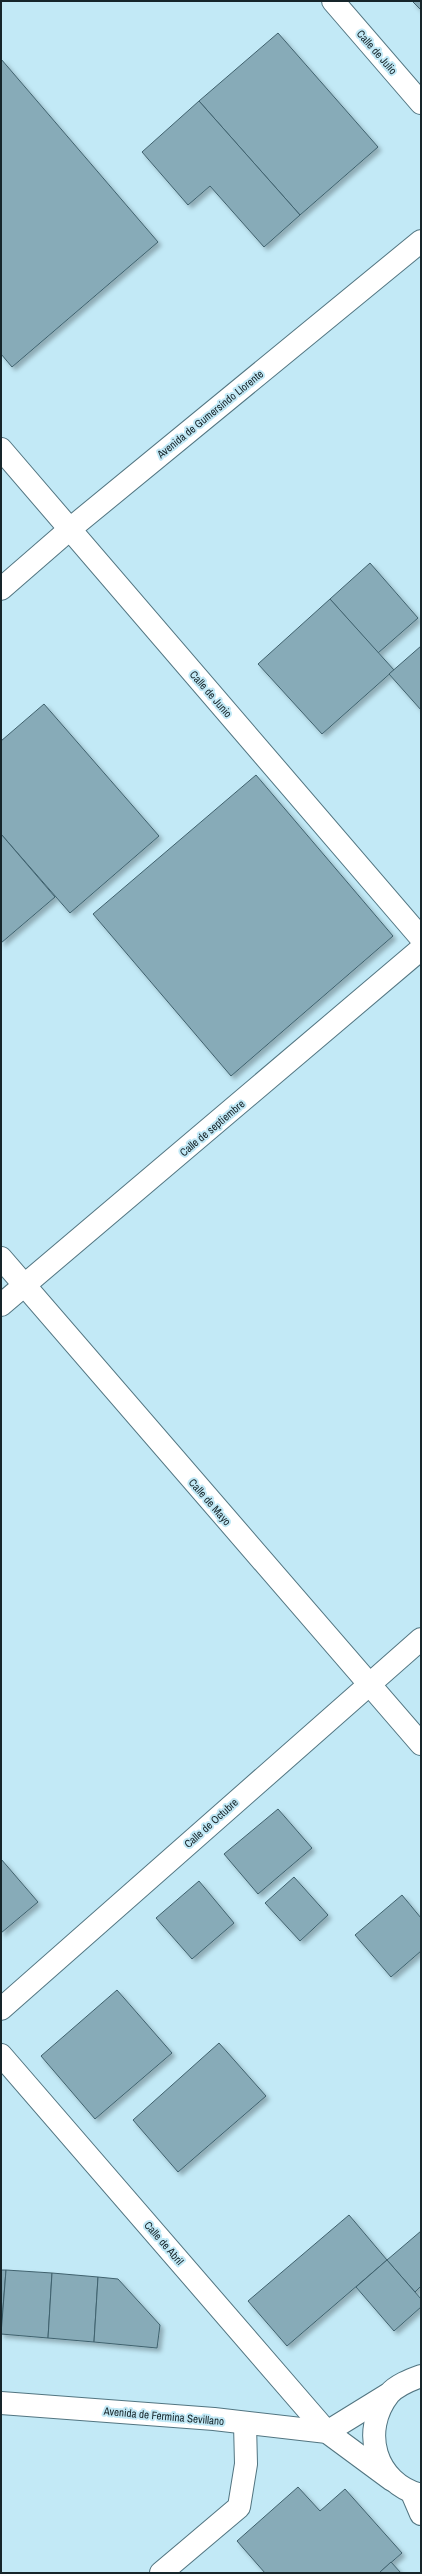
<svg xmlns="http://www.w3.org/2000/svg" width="422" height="2574" viewBox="0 0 422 2574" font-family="'Archivo Narrow',sans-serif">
	<defs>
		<filter id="shadow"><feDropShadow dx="3.5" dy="3.5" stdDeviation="2" flood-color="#0004"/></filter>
	</defs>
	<rect width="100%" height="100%" fill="#c2e9f6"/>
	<g fill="#87abb8" stroke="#40626e" filter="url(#shadow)">
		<path d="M412,1H421V10Z"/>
		<path d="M278,33L378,147L300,215L199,101Z"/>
		<path d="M1,59L158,242L12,367L1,354Z"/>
		<path d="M199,101L300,215L264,247L210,186L188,205L142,152Z"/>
		<path d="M370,563L418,618L378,653L330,599Z"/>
		<path d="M330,599L394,670L322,734L258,664Z"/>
		<path d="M421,646V710L389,674Z"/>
		<path d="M44,704L159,836L70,913L1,834V741Z"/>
		<path d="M256,775L393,936L231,1076L93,914Z"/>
		<path d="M1,834L55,897L1,943Z"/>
		<path d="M278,1809L312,1848L258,1894L224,1854Z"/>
		<path d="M1,1859L38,1902L1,1933Z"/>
		<path d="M294,1877L328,1915L300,1941L265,1903Z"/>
		<path d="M199,1881L234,1923L192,1959L156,1918Z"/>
		<path d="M402,1895L421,1918V1951L391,1977L355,1935Z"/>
		<path d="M117,1990L172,2053L95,2119L41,2056Z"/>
		<path d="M219,2043L266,2096L178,2172L133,2120Z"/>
		<path d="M349,2215L387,2260L287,2346L248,2301Z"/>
		<path d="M421,2231V2286L415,2292L387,2260Z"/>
		<path d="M387,2260L421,2299V2307L394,2331L356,2287Z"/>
		<path d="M1,2270H6L1,2334Z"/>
		<path d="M6,2270L52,2273L48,2338L1,2334Z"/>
		<path d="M52,2273L98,2277L94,2342L48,2338Z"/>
		<path d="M98,2277L118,2279L160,2325L157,2348L94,2342Z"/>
		<path d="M298,2487L320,2511L345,2489L402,2553L379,2573H265L237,2541Z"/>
		<path d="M391,2562L401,2573H379Z"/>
	</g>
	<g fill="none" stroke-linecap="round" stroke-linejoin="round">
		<g stroke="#527581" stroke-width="24">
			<g id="street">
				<path d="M333,1L421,103"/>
				<path d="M1,449L421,938"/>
				<path d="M1,589L70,529L421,241"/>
				<path d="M1,1258L421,1744"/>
				<path d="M1,1305L421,949"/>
				<path d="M1,2009L421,1639"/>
				<path d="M1,2055L327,2432"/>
				<path d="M421,2376C410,2380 397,2385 389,2394C360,2431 375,2483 421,2495"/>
				<path d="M1,2403L214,2419L327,2432L392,2480"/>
				<path d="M327,2432L387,2395"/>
				<path d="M412,2493L421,2514"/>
				<path d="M161,2573L239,2507L246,2464L245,2424"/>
			</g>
		</g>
		<use href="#street" stroke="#fff" stroke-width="22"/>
	</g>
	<g text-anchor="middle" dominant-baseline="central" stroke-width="4" stroke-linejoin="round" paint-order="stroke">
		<g font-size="11" fill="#16252a" stroke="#c2e9f6">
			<text transform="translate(377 52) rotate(49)">Calle de Julio</text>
			<text transform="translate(210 414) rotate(-39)">Avenida de Gumersindo Llorente</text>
			<text transform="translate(211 694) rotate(49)">Calle de Junio</text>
			<text transform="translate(212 1128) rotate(-40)">Calle de septiembre</text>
			<text transform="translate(210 1502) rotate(49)">Calle de Mayo</text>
			<text transform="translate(211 1823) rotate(-42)">Calle de Octubre</text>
			<text transform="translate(164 2243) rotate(49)">Calle de Abril</text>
			<text transform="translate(164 2416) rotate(5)">Avenida de Fermina Sevillano</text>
		</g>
	</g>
	<rect width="422" height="2574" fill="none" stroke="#16252a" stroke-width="4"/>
</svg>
